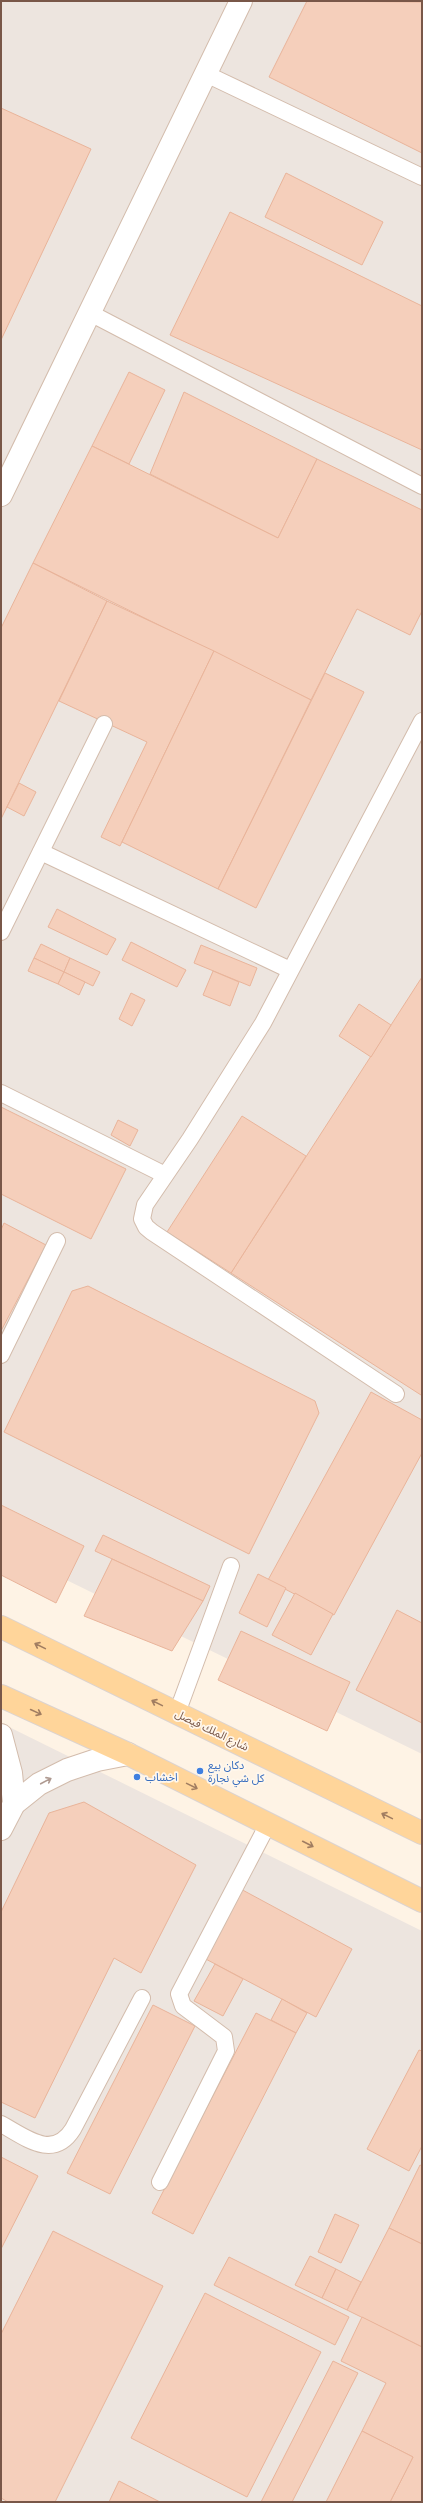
<svg xmlns="http://www.w3.org/2000/svg" width="423" height="2503" viewBox="0 0 423 2503" font-family="'DM Sans','Noto Sans Arabic',sans-serif">
	<rect width="100%" height="100%" fill="#fef3e5"/>
	<g fill="#ede5df">
		<path d="M1,1H422V1754L1,1548Z"/>
		<path d="M1,1723L422,1931V2502H1Z"/>
	</g>
	<g fill="#f5cfbb" stroke="#e9b49a">
		<path d="M307,1L422,2V153L269,77Z"/>
		<path d="M1,108L91,149L1,340Z"/>
		<path d="M286,173L383,222L362,265L265,217Z"/>
		<path d="M230,212L422,306V450L170,335Z"/>
		<path d="M129,372L165,390L129,464L92,446Z"/>
		<path d="M184,392L317,459L278,538L150,474Z"/>
		<path d="M92,446L278,538L317,459L422,510V611L410,635L357,609L311,700L33,563Z"/>
		<path d="M33,563L107,601L1,819V628Z"/>
		<path d="M107,601L214,651L120,846L101,837L147,742L59,701Z"/>
		<path d="M214,651L311,700L218,889L122,842Z"/>
		<path d="M325,673L364,692L256,908L218,889Z"/>
		<path d="M19,783L36,792L24,816L7,807Z"/>
		<path d="M57,909L116,939L107,955L48,927Z"/>
		<path d="M131,942L186,970L177,987L122,960Z"/>
		<path d="M41,944L70,958L64,972L34,958Z"/>
		<path d="M201,945L257,968L250,986L194,963Z"/>
		<path d="M34,958L64,972L58,984L28,971Z"/>
		<path d="M70,958L100,972L93,986L64,972Z"/>
		<path d="M213,971L239,982L230,1006L203,995Z"/>
		<path d="M64,972L85,982L79,995L58,984Z"/>
		<path d="M422,977V1393L421,1395L231,1273Z"/>
		<path d="M131,993L145,1000L132,1026L119,1019Z"/>
		<path d="M359,1004L391,1025L371,1057L339,1036Z"/>
		<path d="M1,1107L126,1169L91,1239L1,1194Z"/>
		<path d="M242,1116L306,1156L231,1273L167,1232Z"/>
		<path d="M118,1120L138,1130L130,1146L111,1135Z"/>
		<path d="M4,1223L46,1245L1,1331V1230Z"/>
		<path d="M88,1286L315,1401L319,1413L249,1554L4,1432L72,1291Z"/>
		<path d="M371,1392L422,1420V1453L334,1615L268,1580Z"/>
		<path d="M1,1505L84,1546L56,1603L1,1575Z"/>
		<path d="M103,1535L210,1586L203,1601L95,1551Z"/>
		<path d="M112,1559L203,1601L172,1651L84,1616Z"/>
		<path d="M258,1574L286,1588L267,1627L239,1613Z"/>
		<path d="M295,1593L333,1614L311,1655L272,1635Z"/>
		<path d="M397,1610L422,1623V1723L356,1690Z"/>
		<path d="M241,1631L350,1682L327,1731L218,1680Z"/>
		<path d="M84,1802L196,1865L141,1973L114,1958L35,2118L1,2102V1912L49,1813Z"/>
		<path d="M237,1887L352,1949L316,2017L200,1956Z"/>
		<path d="M215,1964L243,1979L223,2016L194,2001Z"/>
		<path d="M282,1999L307,2013L296,2033L271,2020Z"/>
		<path d="M153,2005L195,2026L110,2194L67,2173Z"/>
		<path d="M256,2013L296,2033L193,2234L152,2213Z"/>
		<path d="M419,2050L422,2051V2146L409,2171L367,2149Z"/>
		<path d="M1,2157L38,2176L1,2249Z"/>
		<path d="M420,2165L422,2166V2244L389,2228Z"/>
		<path d="M335,2214L359,2225L341,2263L318,2252Z"/>
		<path d="M389,2228L422,2244V2347L347,2310Z"/>
		<path d="M53,2231L163,2286L55,2502H8L1,2498V2334Z"/>
		<path d="M310,2256L336,2269L322,2298L295,2285Z"/>
		<path d="M229,2257L349,2317L335,2345L214,2285Z"/>
		<path d="M336,2269L361,2282L347,2310L322,2298Z"/>
		<path d="M205,2293L321,2352L247,2497L131,2438Z"/>
		<path d="M362,2317L422,2347V2502H390L413,2457L362,2431L386,2383L341,2361Z"/>
		<path d="M333,2361L358,2373L292,2502H261Z"/>
		<path d="M362,2431L413,2457L390,2502H326Z"/>
		<path d="M119,2481L160,2502H109Z"/>
	</g>
	<g fill="none" stroke-linecap="round" stroke-linejoin="round">
		<g stroke="#d3bcac" stroke-width="18">
			<g id="lane">
				<path d="M206,74L422,177"/>
				<path d="M90,313L422,486"/>
				<path d="M41,852L290,970"/>
				<path d="M1,932L104,724"/>
				<path d="M1,1093L165,1175"/>
				<path d="M1,1355L57,1241"/>
				<path d="M396,1394L152,1232L146,1227L142,1219L145,1205L190,1139L263,1023L422,721"/>
				<path d="M177,1713L231,1566"/>
				<path d="M1,2124C25,2137 53,2161 73,2129L142,1998"/>
				<path d="M160,2182L226,2051L224,2037L183,2006L179,1994L268,1824"/>
			</g>
		</g>
		<g stroke="#d3bcac" stroke-width="24">
			<g id="street">
				<path d="M1,495L241,1"/>
				<path d="M1,1735L11,1773L14,1804"/>
				<path d="M1,1829L14,1804L39,1784L67,1770L97,1760L128,1754"/>
			</g>
		</g>
		<g stroke="#dcd3cf" stroke-width="24">
			<g id="primary">
				<path d="M1,1627L422,1833"/>
				<path d="M1,1696L128,1754L422,1901"/>
			</g>
		</g>
		<use href="#lane" stroke="#fff" stroke-width="16"/>
		<use href="#street" stroke="#fff" stroke-width="22"/>
		<use href="#primary" stroke="#ffd59a" stroke-width="22"/>
	</g>
	<defs><path id="oneway-shaft" d="M-6 0H5M1.5-3L5.5 0L1.5 3" fill="none" stroke-width="1.6" stroke-linecap="round" stroke-linejoin="round"/></defs>
	<g stroke="#a17d61">
		<use href="#oneway-shaft" transform="translate(40 1646) rotate(-154)"/>
		<use href="#oneway-shaft" transform="translate(157 1703) rotate(-154)"/>
		<use href="#oneway-shaft" transform="translate(36 1712) rotate(25)"/>
		<use href="#oneway-shaft" transform="translate(192 1786) rotate(26)"/>
		<use href="#oneway-shaft" transform="translate(387 1816) rotate(-154)"/>
		<use href="#oneway-shaft" transform="translate(308 1844) rotate(27)"/>
	</g>
	<use stroke="#af9a91" href="#oneway-shaft" transform="translate(46 1781) rotate(-28)"/>
	<g fill="#3f7fe0" stroke="#fff7ec" stroke-width="1.5">
		<circle cx="200" cy="1771" r="4"/>
		<circle cx="137" cy="1777" r="4"/>
	</g>
	<g text-anchor="middle" dominant-baseline="central" stroke-width="3.5" stroke-linejoin="round" paint-order="stroke">
		<g font-size="11" fill="#795748" stroke="#fff7ec">
			<text transform="translate(212 1730) rotate(26)">شارع الملك فيصل</text>
		</g>
		<g font-size="11" fill="#366cbe" stroke="#fff7ec" text-anchor="start">
			<text x="208" y="1765">دكان بيع<tspan x="208" dy="13">كل شي نجارة</tspan></text>
			<text x="145" y="1777">اخشاب</text>
		</g>
	</g>
	<rect width="423" height="2503" fill="none" stroke="#795748" stroke-width="4"/>
</svg>
